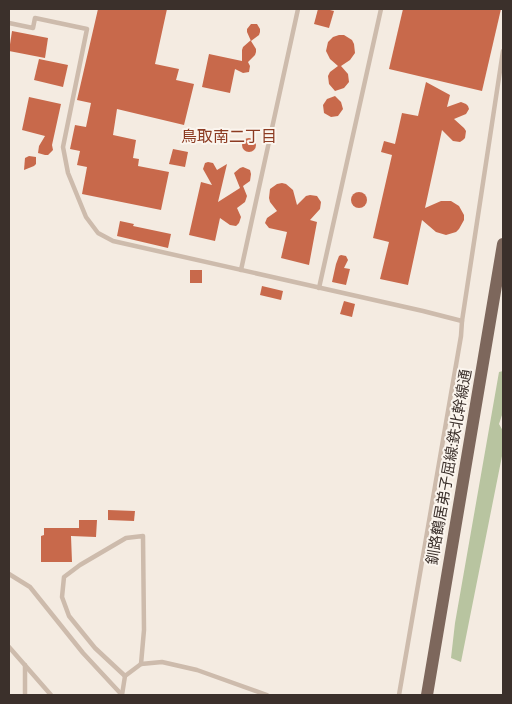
<svg xmlns="http://www.w3.org/2000/svg" width="512" height="704" viewBox="0 0 512 704" font-family="Cabin,'Noto Sans JP',sans-serif">
	<rect width="100%" height="100%" fill="#f4ebe1"/>
	<path fill="#b8c4a0" d="M503,371V412L499,424L503,431V451L461,662L451,658L455,623L499,372Z"/>
	<g fill="#c8694b">
		<path d="M98,9H167L155,64L179,69L176,80L194,84L184,125L117,109L113,135L136,140L133,158L139,159L138,166L169,172L161,210L82,194L87,167L77,165L80,151L70,149L75,125L86,127L91,103L77,100Z"/>
		<path d="M318,9H326L334,11L329,28L314,24Z"/>
		<path d="M403,9H501L482,91L389,69Z"/>
		<path d="M251,24H257L260,29V32L259,35L251,41L256,49V52L255,55L248,62L250,66L249,72L243,73L235,69L230,93L202,87L209,54L242,61V50L243,47L251,40V41L247,32V29Z"/>
		<path d="M12,31L48,38L45,58L9,51Z"/>
		<path d="M339,35H344L352,40L354,44L355,53L350,60L341,66L348,74L349,82L344,88L335,91L329,84L328,76L330,72L338,66L330,59L326,51L328,42L333,37Z"/>
		<path d="M39,59L68,65L63,87L34,80Z"/>
		<path d="M426,82L450,95L447,107L461,102L466,104L468,106L469,109L466,114L454,119L464,128L466,131L465,138L463,140L460,142L453,141L442,130L425,208L441,201H451L459,206L464,215V220L459,229L456,232L446,235L436,232L422,220L408,285L380,279L389,242L373,238L392,155L381,152L384,141L395,144L402,113L418,116Z"/>
		<path d="M335,96L341,102L343,109L338,116L331,117L324,113L323,105L327,99Z"/>
		<path d="M29,97L61,104L52,145L53,150L48,155H45L38,153L39,146L45,136L22,130Z"/>
		<circle cx="249" cy="145" r="7"/>
		<path d="M173,149L188,152L185,167L169,164Z"/>
		<path d="M29,156L36,157V164L34,166L24,170L25,158Z"/>
		<path d="M208,162L213,163L217,170L227,164L218,202L240,188L234,173L240,168L243,167L250,170L251,174L250,181L243,186L247,196L245,202L237,208L241,217L239,223L236,226L230,225L220,218L215,241L189,235L201,182L212,185L203,169L205,163Z"/>
		<path d="M282,183L286,184L293,190L297,205L306,196L310,195L317,196L321,202L320,209L310,220L317,222L309,265L281,258L287,232L269,228L265,223L267,218L277,211L270,202L269,198L270,189L277,184Z"/>
		<circle cx="359" cy="200" r="8"/>
		<path d="M120,221L134,224L133,226L171,234L168,248L117,236Z"/>
		<path d="M341,255L346,256L348,260L344,268L350,269L346,285L332,282L336,264L339,256Z"/>
		<rect x="190" y="270" width="12" height="13"/>
		<path d="M262,286L283,291L281,300L260,295Z"/>
		<path d="M344,301L355,304L352,317L340,314Z"/>
		<path d="M108,510L135,511L134,521L108,520Z"/>
		<path d="M79,520H97L96,537L71,536L72,562H41V536L44,535V528H79Z"/>
	</g>
	<g fill="none" stroke-linecap="round" stroke-linejoin="round">
		<g stroke="#cdbbac" stroke-width="4.5">
			<path d="M9,23L33,28L35,18L87,29L63,147L68,173L86,217L98,233L113,241L423,311L462,321"/>
			<path d="M241,270L298,9"/>
			<path d="M319,288L381,9"/>
			<path d="M9,574L30,587L83,653L122,695"/>
			<path d="M9,647L51,695"/>
			<path d="M125,676L95,648L69,616L62,597L64,577L80,565L126,538L143,536L144,630L141,664"/>
			<path d="M25,695V665"/>
			<path d="M122,695L125,676L141,664L162,662L197,670L267,695"/>
			<path d="M399,695L461,336L462,321L503,51"/>
		</g>
		<path stroke="#7d675c" stroke-width="12" d="M427,695L503,244"/>
	</g>
	<g text-anchor="middle" dominant-baseline="central" stroke-width="4" stroke-linejoin="round" paint-order="stroke">
		<g font-size="15" fill="#3b302b" stroke="#fbf5ee">
			<text transform="translate(449 467) rotate(-80)">釧路鶴居弟子屈線:鉄北幹線通</text>
		</g>
		<g font-size="16" fill="#8c3b22" stroke="#fbf5ee">
			<text x="229" y="136">鳥取南二丁目</text>
		</g>
	</g>
	<rect width="512" height="704" fill="none" stroke="#3b302b" stroke-width="20"/>
</svg>
